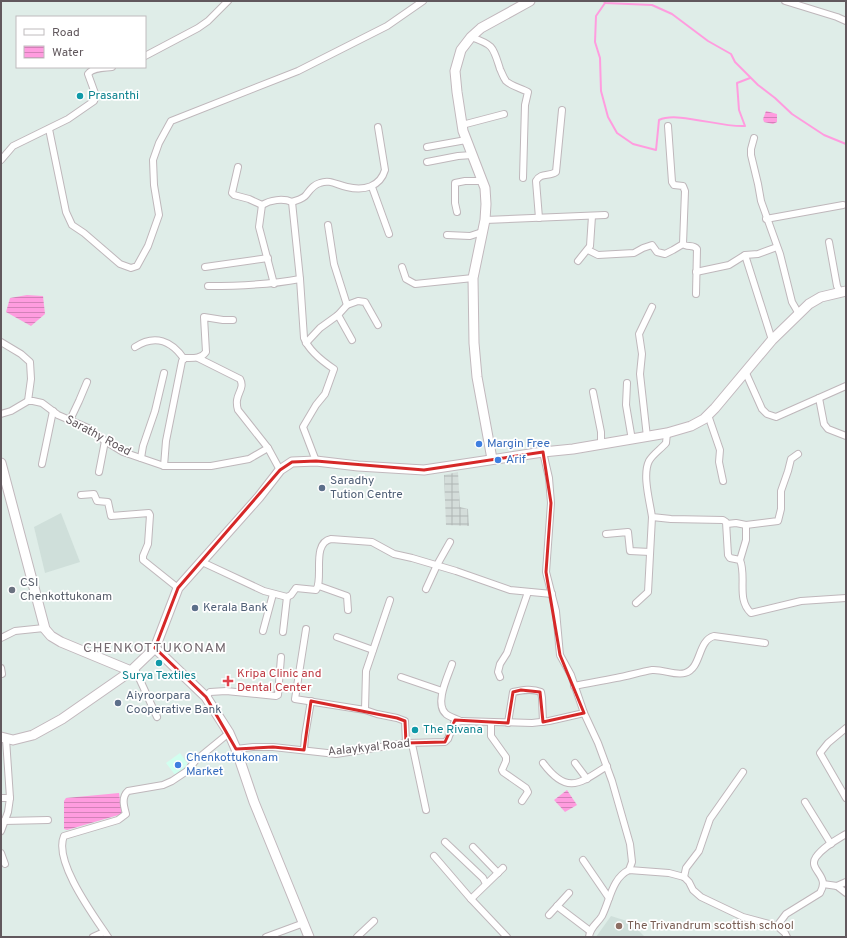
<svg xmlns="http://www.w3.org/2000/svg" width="847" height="938" viewBox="0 0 847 938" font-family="Overpass,sans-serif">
	<defs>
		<pattern id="industrial-grid" width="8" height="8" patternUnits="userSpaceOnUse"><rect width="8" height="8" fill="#d4ddda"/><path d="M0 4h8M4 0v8" fill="none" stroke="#afb6b4"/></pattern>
		<pattern id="water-rules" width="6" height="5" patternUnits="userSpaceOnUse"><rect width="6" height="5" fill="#ff9cdf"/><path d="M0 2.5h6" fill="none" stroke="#d282b8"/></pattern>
	</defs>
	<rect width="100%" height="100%" fill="#dfede8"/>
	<path fill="#d1ffef" d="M180,753L190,767L176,776L166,763Z"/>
	<path fill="url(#industrial-grid)" d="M458,472L460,507L468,509L469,526L446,525L444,475Z"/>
	<g fill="#cfdfda">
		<path d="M61,513L80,562L45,573L34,527Z"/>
		<path d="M611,916L630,922L645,937H596Z"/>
	</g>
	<g fill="url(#water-rules)">
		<path d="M766,111L777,114V122L773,124L764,122L763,119Z"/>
		<path d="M27,295L43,296L45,314L31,326L6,312L10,298Z"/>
		<path d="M567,790L577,805L565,812L554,800Z"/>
		<path d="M119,793L122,814L67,830L64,829V801L66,798Z"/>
	</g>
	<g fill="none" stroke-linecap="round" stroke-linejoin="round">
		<g stroke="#ff9cdf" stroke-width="2">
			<path d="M604,1L605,3L652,5L672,14L708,41L731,54L735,62L758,85L775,98L792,114L824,135L846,144"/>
			<path d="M605,3L596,16L595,42L600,58L601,91L608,117L617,133L633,144L656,150L659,120C677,111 722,128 745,126L739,110L737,83L750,78"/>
		</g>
		<g stroke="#bfb7bb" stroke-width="8">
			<g id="minor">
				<path d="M785,1L837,17L846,21"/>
				<path d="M471,37C494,45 493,47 500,69C502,73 503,77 506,81C511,86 521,88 528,92L525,105L523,178"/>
				<path d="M145,56L198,28L208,21L228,1"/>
				<path d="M462,125L504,114"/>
				<path d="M668,126L672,182L674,185L683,186L685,191L683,244C687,248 693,244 697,249L696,294"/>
				<path d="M49,129L66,212L72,225L84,233L120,264L131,268L137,266L148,246L159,215L154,185L153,160L159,143L171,121L298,71L387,26L423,1"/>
				<path d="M754,138L751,149V155L758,184L761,201L780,254L792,302L799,314"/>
				<path d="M427,147L466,140"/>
				<path d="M1,160L13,146L68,119L94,101L96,96L88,74C93,67 104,68 112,67"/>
				<path d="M427,162L458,156L472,155"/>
				<path d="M238,167L232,193L234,195L249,199L262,205"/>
				<path d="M372,187L389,234"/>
				<path d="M292,202L300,279L304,338C309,351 322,361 334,369L325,394L316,405L303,427L316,461"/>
				<path d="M457,212L455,203V183L465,181H482"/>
				<path d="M539,218L536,181C541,172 549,177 556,172L562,110"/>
				<path d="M766,219L843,205"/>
				<path d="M485,220L605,215"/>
				<path d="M328,225L334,264L347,305"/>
				<path d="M447,235L470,236L482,232"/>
				<path d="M829,242L837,286L840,292"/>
				<path d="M588,250L598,255L634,253L643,248L652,245L657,252L665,254L673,250L683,244"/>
				<path d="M745,255L772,340"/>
				<path d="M578,261L590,246L592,216"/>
				<path d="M205,267L268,258"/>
				<path d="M402,267L406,279L415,284L473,278"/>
				<path d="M696,272L729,265L745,255L758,254L777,247"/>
				<path d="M274,284L259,227L262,205C270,200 283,198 292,202C297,200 303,199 306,195C310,190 313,185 320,183C330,179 337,185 347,187C364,191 380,187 385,170L378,127"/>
				<path d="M208,286C240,286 269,285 300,279"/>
				<path d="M338,315L352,340"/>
				<path d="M1,342L21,354L30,362L31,379L28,401"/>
				<path d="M306,343L320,328L338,315L347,305L358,301L365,302L378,325"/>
				<path d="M135,347C155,334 172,341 184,359"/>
				<path d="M198,358L240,379C246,390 233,394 238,410L268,448L280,470"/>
				<path d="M745,371L762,409L767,414L776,417L846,386"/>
				<path d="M627,383L626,405L632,440"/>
				<path d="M593,392L601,432V445"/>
				<path d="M819,398L824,424L828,429L846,436"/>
				<path d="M1,414L11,411L28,401H33L42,403L58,415L88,428L105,441L123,452L164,466H211L249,459L268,448"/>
				<path d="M708,415L720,450L719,462L723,481"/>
				<path d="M70,420L79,401L87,382"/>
				<path d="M667,433L666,443C661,449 653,454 649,461C642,475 650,502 652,517L671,519L723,520L726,522L728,555L730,558L740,560C747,577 736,599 751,613L801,601L846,598"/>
				<path d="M647,437L640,374L642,354L639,334L652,307"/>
				<path d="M543,452L549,478L551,503L546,572L556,611L560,655L571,675L584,713L598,743L612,781L630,844L632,862L629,870"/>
				<path d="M141,458L143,446L155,411L164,373"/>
				<path d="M42,464L53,411"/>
				<path d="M164,466L166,441L182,361L185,358C193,358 201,359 206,352L204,317L223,320H233"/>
				<path d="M99,472L105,441"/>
				<path d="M81,495L94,494L97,501L108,502L111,516L149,513L150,515L148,544L143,556V560L178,588"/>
				<path d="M727,524L736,523L746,525L778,521L781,509V491L788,471L791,459L798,454"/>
				<path d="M606,534L628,532L630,551L650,552"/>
				<path d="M740,560L746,540V525"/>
				<path d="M202,562L264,591L287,597L291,595L296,588L316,590C324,579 311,543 331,539L372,542L394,554L412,558L456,571L510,590L552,594"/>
				<path d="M319,586L347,596L348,610"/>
				<path d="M426,589L437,565L450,542"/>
				<path d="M390,600L366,671L365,710L377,714L397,718L405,721L406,743"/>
				<path d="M636,603L648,592L652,517"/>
				<path d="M306,629L295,699L365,710"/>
				<path d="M263,631L273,594"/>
				<path d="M283,632L287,597"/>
				<path d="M337,637L373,650"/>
				<path d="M1,638L15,631L44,628"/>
				<path d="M452,664C448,676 434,704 446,714C450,717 456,719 461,721"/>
				<path d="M134,667L157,717"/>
				<path d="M1,668L2,674"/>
				<path d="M401,677L442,691"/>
				<path d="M500,677L498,672L500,664L507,653L528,592"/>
				<path d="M574,686C588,683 602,681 616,678C628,676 640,672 652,670C663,669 675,676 685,673C702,668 697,641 714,636L765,643"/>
				<path d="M206,697L210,692L226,691L276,696L278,695L281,657"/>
				<path d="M491,722V736L506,757V761L502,770L503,772L526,788L528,792L522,801"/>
				<path d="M508,723L513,692C522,690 532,688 541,692L542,698L543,722"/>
				<path d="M846,728L828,743L820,753L846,798"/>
				<path d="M412,744L426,810"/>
				<path d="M236,749L253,747H273L336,754L406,743L445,742L448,739L454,723L461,721L532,723L549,721L584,713"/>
				<path d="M304,750L305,736L311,701"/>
				<path d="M543,763C567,795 579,784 607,766"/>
				<path d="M575,763L587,779"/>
				<path d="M1,798H10"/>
				<path d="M805,802L831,844"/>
				<path d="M4,821L48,820"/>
				<path d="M1,831L8,812L10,798L6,739"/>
				<path d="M445,842L483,878L486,884"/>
				<path d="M473,847L498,873"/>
				<path d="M1,853L5,864"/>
				<path d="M434,856L471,899L507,937"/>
				<path d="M583,860L609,898"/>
				<path d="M684,877L686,868L699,851L710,819L743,772"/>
				<path d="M823,884L837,886L846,893"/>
				<path d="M837,886L846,882"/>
				<path d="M471,899L503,868"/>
				<path d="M557,906L590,931"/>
				<path d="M549,915L569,893"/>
				<path d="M777,926L786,914L820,893C831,875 807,870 816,857C823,847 836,840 846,834"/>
				<path d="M93,937L104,932"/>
				<path d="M108,937C94,916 53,861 64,836L118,820L126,814C124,807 121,797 128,791L163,785L172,781L187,771L196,760L229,733"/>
				<path d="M266,937L304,923"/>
				<path d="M357,937L374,921"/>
				<path d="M589,937C590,927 597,924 602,916C610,900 612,878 629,870L669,873L684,877L689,882L693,890L701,897L743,917L777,926L785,933L787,937"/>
			</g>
		</g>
		<g stroke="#c2b8bd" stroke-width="11">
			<g id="secondary">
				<path d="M492,459L477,377L474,343L473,278L485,220L486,204L485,188L463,131L457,92L455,71L461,50L471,37L481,28L530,1"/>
				<path d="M1,463L45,629L51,636L61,642L131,671"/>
				<path d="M155,648L206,697L229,733L236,749L254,802L309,937"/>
				<path d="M1,737L13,740L33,735L62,719L131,671L155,648L178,588L259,497L280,470L292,462L316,461L358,466L424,470L543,452L573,449L667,433L691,426L704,419L715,408L772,340L809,304L821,297L846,291"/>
			</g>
		</g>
		<use href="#minor" stroke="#fff" stroke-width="6"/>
		<use href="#secondary" stroke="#fff" stroke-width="9"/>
	</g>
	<path fill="none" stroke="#d62828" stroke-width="3" stroke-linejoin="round" d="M543,452L551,503L546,572L560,655L584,713L543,722L540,692L521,690L513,692L508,723L455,720L445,742L406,743L405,721L397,718L311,701L304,750L273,747L236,749L206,697L155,648L178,588L280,470L292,462L316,461L424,470Z"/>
	<g fill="#0f9aa8" stroke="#fff" stroke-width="1.5">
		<circle cx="80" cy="96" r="4"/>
		<circle cx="159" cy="663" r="4"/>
		<circle cx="415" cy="730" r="4"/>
	</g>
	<g fill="#3f7fe0" stroke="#fff" stroke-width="1.5">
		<circle cx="479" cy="444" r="4"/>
		<circle cx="498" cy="460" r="4"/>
		<circle cx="178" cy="765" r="4"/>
	</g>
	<g fill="#5c6f8a" stroke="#fff" stroke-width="1.5">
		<circle cx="322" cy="488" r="4"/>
		<circle cx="195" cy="608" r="4"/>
		<circle cx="118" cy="703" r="4"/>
	</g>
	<circle fill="#6b7280" stroke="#fff" stroke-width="1.5" cx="12" cy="590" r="4"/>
	<path fill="#e0444e" stroke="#fff" stroke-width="1.5" d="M226 675h4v4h4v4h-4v4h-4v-4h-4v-4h4z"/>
	<circle fill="#8d6e63" stroke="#fff" stroke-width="1.5" cx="619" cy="926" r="4"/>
	<g text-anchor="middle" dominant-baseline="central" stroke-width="3.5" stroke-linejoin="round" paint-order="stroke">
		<g font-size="12" fill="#0d838f" stroke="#fff" text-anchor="start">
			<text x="88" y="96">Prasanthi</text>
			<text x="159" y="676" text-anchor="middle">Surya Textiles</text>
			<text x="423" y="730">The Rivana</text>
		</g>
		<g font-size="12" fill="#61585d" stroke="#fff">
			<text transform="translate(98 436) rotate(28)">Sarathy Road</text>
			<text transform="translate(369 748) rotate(-6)">Aalaykyal Road</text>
		</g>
		<g font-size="12" fill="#366cbe" stroke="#fff" text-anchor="start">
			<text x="487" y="444">Margin Free</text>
			<text x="506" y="460">Arif</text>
			<text x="186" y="758">Chenkottukonam<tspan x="186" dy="14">Market</tspan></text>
		</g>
		<g font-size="12" fill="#4e5e75" stroke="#fff" text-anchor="start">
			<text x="330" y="481">Saradhy<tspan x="330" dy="14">Tution Centre</tspan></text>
			<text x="203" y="608">Kerala Bank</text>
			<text x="126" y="696">Aiyroorpara<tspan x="126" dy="14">Cooperative Bank</tspan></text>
		</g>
		<g font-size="12" fill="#5b616d" stroke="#fff" text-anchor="start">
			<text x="20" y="583">CSI<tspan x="20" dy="14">Chenkottukonam</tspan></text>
		</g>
		<g font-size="12" fill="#be3a42" stroke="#fff" text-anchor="start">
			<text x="237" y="674">Kripa Clinic and<tspan x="237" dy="14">Dental Center</tspan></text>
		</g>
		<g font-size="12" fill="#785e54" stroke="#fff" text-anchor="start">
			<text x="627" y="926">The Trivandrum scottish school</text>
		</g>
		<g font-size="14" letter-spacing="1" fill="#74696f" stroke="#fff">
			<text x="155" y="648">CHENKOTTUKONAM</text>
		</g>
	</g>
	<rect width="847" height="938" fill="none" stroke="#61585d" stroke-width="4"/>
	<rect x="16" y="16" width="130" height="52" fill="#ffffff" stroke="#c0bcbe"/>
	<rect x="24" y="29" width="20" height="6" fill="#ffffff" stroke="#c0bcbe"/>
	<text x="52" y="36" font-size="12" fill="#61585d">Road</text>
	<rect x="24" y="46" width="20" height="12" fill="url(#water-rules)" stroke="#c0bcbe"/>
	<text x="52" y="56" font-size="12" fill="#61585d">Water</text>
</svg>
